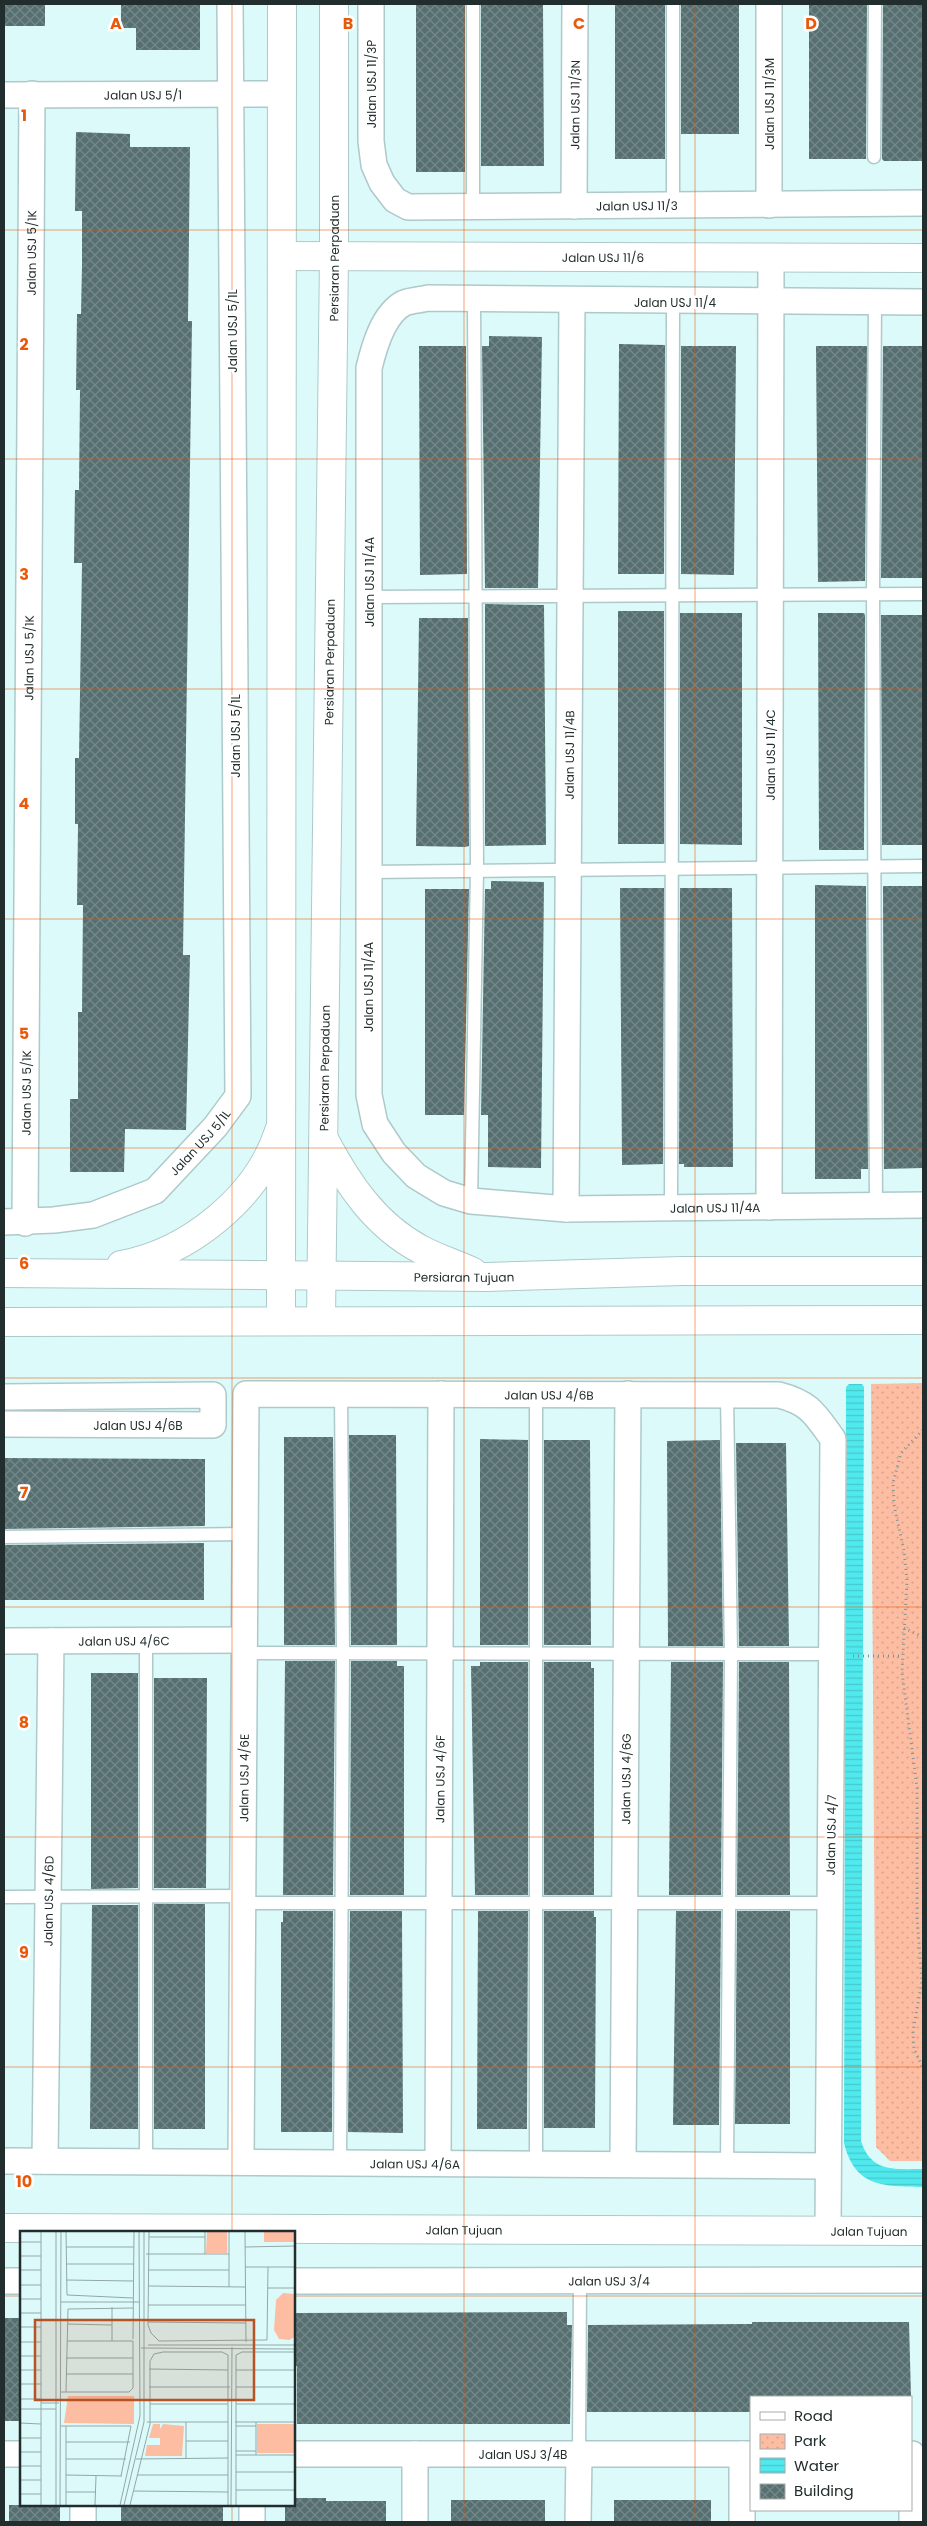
<svg xmlns="http://www.w3.org/2000/svg" width="927" height="2526" viewBox="0 0 927 2526" font-family="Poppins,sans-serif">
	<defs>
		<pattern id="park-dots" width="8" height="8" patternUnits="userSpaceOnUse" patternTransform="scale(1.25)"><rect width="8" height="8" fill="#fdbda3"/><path d="M2 2h.1M6 6h.1" fill="none" stroke="#d9a38d" stroke-width="1.8" stroke-linecap="round"/></pattern>
		<pattern id="water-rules" width="6" height="5" patternUnits="userSpaceOnUse" patternTransform="scale(1.25)"><rect width="6" height="5" fill="#50e9ee"/><path d="M0 2.5h6" fill="none" stroke="#46c8cc"/></pattern>
		<pattern id="building-cross-hatch" width="8" height="8" patternUnits="userSpaceOnUse" patternTransform="scale(1.25)"><rect width="8" height="8" fill="#566f70"/><path d="M0 0l8 8M0 8l8-8" fill="none" stroke="#758788"/></pattern>
	</defs>
	<rect width="100%" height="100%" fill="#ddfafa"/>
	<path fill="url(#park-dots)" d="M923,1383V2161H890L876,2147L871,1384Z"/>
	<path fill="url(#water-rules)" d="M849,1384H862L864,1387L861,2141C871,2173 895,2169 923,2169V2187C884,2186 855,2188 844,2143L846,1387Z"/>
	<g fill="url(#building-cross-hatch)">
		<rect x="4" y="4" width="41" height="22"/>
		<path d="M121,4H200V50H136V28H121Z"/>
		<rect x="416" y="4" width="49" height="168"/>
		<path d="M481,4H543L544,166H481Z"/>
		<rect x="615" y="4" width="50" height="155"/>
		<rect x="681" y="4" width="58" height="130"/>
		<path d="M809,4H867L866,159H809Z"/>
		<path d="M883,4H923V161H884L882,159Z"/>
		<path d="M76,132L130,134V147H190L188,321H192L191,395L183,955H190L186,1130L125,1129L124,1172H70V1099H78V1012H82L83,905H77L78,824H75V758H79L82,563H74L75,490H79L80,390H76L77,314H81L82,265V211H75Z"/>
		<path d="M489,336L542,337L538,588H485L482,346H489Z"/>
		<path d="M619,344L665,345L664,574H618Z"/>
		<path d="M419,346H466L467,574L420,575Z"/>
		<path d="M681,346H736L734,575L681,574Z"/>
		<path d="M816,346H867L865,581L818,582Z"/>
		<path d="M883,346H923V578H881Z"/>
		<path d="M485,604L544,605L546,845L485,846Z"/>
		<rect x="618" y="611" width="46" height="233"/>
		<path d="M680,613H742V845L680,844Z"/>
		<path d="M818,613H864L865,615L864,850H819Z"/>
		<path d="M881,615H923V845H882Z"/>
		<path d="M419,618H468L469,846L465,847L416,846Z"/>
		<path d="M491,881L544,882L541,1168L488,1167V1115H481L485,889H491Z"/>
		<path d="M815,885L866,886L868,1169H861V1179H815Z"/>
		<path d="M883,886H923V1168L884,1169Z"/>
		<path d="M620,888H664L663,1164L622,1165Z"/>
		<path d="M680,888H732L733,1167H684V1164H679Z"/>
		<path d="M425,889H469L464,1115H425Z"/>
		<path d="M349,1435H396L397,1645H351Z"/>
		<path d="M284,1437H333L335,1645H284Z"/>
		<path d="M480,1439L528,1440V1645H480Z"/>
		<path d="M544,1440H590L591,1645H544Z"/>
		<path d="M720,1440L723,1646H668L667,1441Z"/>
		<path d="M736,1443H786L789,1646H739Z"/>
		<path d="M4,1458L205,1459V1526L4,1529Z"/>
		<path d="M204,1543V1600H4V1545Z"/>
		<path d="M285,1661H335L333,1895H283Z"/>
		<path d="M351,1661H397V1666H404V1895H350Z"/>
		<path d="M480,1662H528V1895H475L471,1666H480Z"/>
		<path d="M544,1662H591V1668H594V1895H544Z"/>
		<path d="M671,1662H723L721,1895H669Z"/>
		<path d="M739,1662H789L790,1895H737Z"/>
		<path d="M91,1673H138V1888L91,1889Z"/>
		<path d="M154,1678H207L206,1888H154Z"/>
		<rect x="154" y="1904" width="51" height="225"/>
		<path d="M92,1905H138V2129H90Z"/>
		<path d="M283,1911H333L332,2132H281V1922H283Z"/>
		<path d="M350,1911H402L403,2133L348,2132Z"/>
		<path d="M478,1911H528L527,2129H477Z"/>
		<path d="M544,1911H594V1917H596L595,2128H544Z"/>
		<path d="M676,1911H721L719,2125H673Z"/>
		<path d="M737,1911H790V2124H735Z"/>
		<path d="M567,2312V2325H572L570,2424H297V2366H294V2313Z"/>
		<rect x="4" y="2318" width="17" height="103"/>
		<path d="M752,2322H909L911,2397H751V2412H587L588,2325L752,2324Z"/>
		<path d="M294,2498H326V2501H386V2522H285V2505H294Z"/>
		<rect x="451" y="2500" width="94" height="22"/>
		<rect x="614" y="2500" width="97" height="22"/>
		<rect x="9" y="2505" width="51" height="17"/>
		<rect x="121" y="2505" width="102" height="17"/>
	</g>
	<g fill="none" stroke-linecap="round" stroke-linejoin="round">
		<g stroke="#aec9ca" stroke-width="15">
			<g id="service">
				<path d="M473,4V207"/>
				<path d="M673,4V206"/>
				<path d="M874,157L875,4"/>
				<path d="M875,302L873,594L876,1206"/>
				<path d="M369,597L923,594"/>
				<path d="M368,872L923,866"/>
				<path d="M471,1201L477,870L474,299"/>
				<path d="M671,1208L673,302"/>
				<path d="M536,1394V2164"/>
				<path d="M4,1537L245,1534"/>
				<path d="M244,1653L833,1654"/>
				<path d="M4,1897L242,1896"/>
				<path d="M242,1903H830"/>
				<path d="M146,2162V1641"/>
				<path d="M340,2163L343,1653L341,1394"/>
				<path d="M727,2165L731,1653L727,1394"/>
				<path d="M579,2454L580,2280"/>
			</g>
		</g>
		<g stroke="#aec9ca" stroke-width="28">
			<g id="minor">
				<path id="s1" d="M371,4V141L374,165L382,183L395,200L408,207L923,203"/>
				<path id="s2" d="M4,95L282,94"/>
				<path d="M769,205V4"/>
				<path id="s3" d="M574,206L575,4"/>
				<path id="s4" d="M923,302L428,298C421,300 411,300 404,303C383,314 374,347 369,368V1095L375,1124L394,1153L416,1176L444,1193L471,1201L566,1209L923,1205"/>
				<path id="s5" d="M769,1207L771,257"/>
				<path id="s6" d="M566,1209L572,301"/>
				<path id="s7" d="M4,1222L54,1220L93,1215L155,1191L215,1127L238,1096L230,4"/>
				<path id="s8" d="M25,1223L32,94"/>
				<path d="M4,1397L213,1395V1425L4,1424"/>
				<path id="s9" d="M4,1641L244,1640"/>
				<path id="s10" d="M4,2161L827,2166"/>
				<path id="s11" d="M45,2161L51,1641"/>
				<path id="s12" d="M241,2162L246,1394L779,1395C810,1403 815,1414 833,1439L828,2230"/>
				<path id="s13" d="M438,2163L441,1394"/>
				<path id="s14" d="M623,2164L628,1394"/>
				<path d="M4,2281H21"/>
				<path id="s15" d="M294,2281L923,2280"/>
				<path d="M4,2454H21"/>
				<path id="s16" d="M294,2454H751"/>
				<path d="M742,2454V2522"/>
				<path d="M912,2454V2522"/>
				<path d="M83,2522V2505"/>
				<path d="M252,2522V2505"/>
				<path d="M415,2522V2454"/>
				<path d="M578,2522L579,2454"/>
			</g>
		</g>
		<g stroke="#aec9ca" stroke-width="30">
			<g id="tertiary">
				<path id="s17" d="M283,256L923,258"/>
				<path id="s18" d="M4,2228L923,2231"/>
			</g>
		</g>
		<g stroke="#aec9ca" stroke-width="30">
			<g id="secondary">
				<path d="M325,1141C348,1184 375,1225 420,1249C436,1258 456,1264 473,1272"/>
				<path d="M121,1265C189,1253 258,1197 279,1131"/>
				<path id="s19" d="M4,1273L487,1277L682,1271H923"/>
				<path d="M281,1320L282,4"/>
				<path id="s20" d="M321,1320L334,256V4"/>
				<path d="M4,1322L923,1320"/>
			</g>
		</g>
		<g stroke="#7f9393" stroke-width="3" stroke-dasharray="1 4" stroke-linecap="butt">
			<path d="M923,1430L901,1453L893,1483L894,1505L904,1551L907,1580L902,1672L917,1788V1918L922,1981L913,2031L914,2049L923,2068"/>
			<path d="M904,1628L923,1637"/>
			<path d="M853,1656H902"/>
		</g>
		<use href="#service" stroke="#fff" stroke-width="12"/>
		<use href="#minor" stroke="#fff" stroke-width="25"/>
		<use href="#tertiary" stroke="#fff" stroke-width="28"/>
		<use href="#secondary" stroke="#fff" stroke-width="28"/>
	</g>
	<path fill="none" stroke="#e8590c" stroke-width="1" stroke-opacity="0.55" d="M232,4V2232M464,4V2522M695,4V2522M4,230H923M4,459H923M4,689H923M4,919H923M4,1148H923M4,1378H923M4,1607H923M4,1837H923M4,2067H923M4,2296H21M294,2296H923M232,2505V2522"/>
	<g text-anchor="middle" dominant-baseline="central" stroke-width="5" stroke-linejoin="round" paint-order="stroke">
		<g font-size="12" fill="#222d2d" stroke="#fff">
			<text transform="translate(371 84) rotate(-90)">Jalan USJ 11/3P</text>
			<text stroke="none"><textPath href="#s2" startOffset="139">Jalan USJ 5/1</textPath></text>
			<text transform="translate(769 104) rotate(-90)">Jalan USJ 11/3M</text>
			<text stroke="none"><textPath href="#s3" startOffset="101">Jalan USJ 11/3N</textPath></text>
			<text stroke="none"><textPath href="#s1" startOffset="446">Jalan USJ 11/3</textPath></text>
			<text stroke="none"><textPath href="#s8" startOffset="970">Jalan USJ 5/1K</textPath></text>
			<text stroke="none"><textPath href="#s20" startOffset="1062">Persiaran Perpaduan</textPath></text>
			<text stroke="none"><textPath href="#s17" startOffset="320">Jalan USJ 11/6</textPath></text>
			<text x="675" y="302">Jalan USJ 11/4</text>
			<text transform="translate(232 331) rotate(-90)">Jalan USJ 5/1L</text>
			<text transform="translate(369 582) rotate(-90)">Jalan USJ 11/4A</text>
			<text stroke="none"><textPath href="#s8" startOffset="565">Jalan USJ 5/1K</textPath></text>
			<text stroke="none"><textPath href="#s20" startOffset="658">Persiaran Perpaduan</textPath></text>
			<text transform="translate(235 736) rotate(-90)">Jalan USJ 5/1L</text>
			<text stroke="none"><textPath href="#s5" startOffset="452">Jalan USJ 11/4C</textPath></text>
			<text stroke="none"><textPath href="#s6" startOffset="454">Jalan USJ 11/4B</textPath></text>
			<text transform="translate(368 987) rotate(-90)">Jalan USJ 11/4A</text>
			<text stroke="none"><textPath href="#s20" startOffset="252">Persiaran Perpaduan</textPath></text>
			<text stroke="none"><textPath href="#s8" startOffset="130">Jalan USJ 5/1K</textPath></text>
			<text stroke="none"><textPath href="#s7" startOffset="222">Jalan USJ 5/1L</textPath></text>
			<text stroke="none"><textPath href="#s4" startOffset="1724">Jalan USJ 11/4A</textPath></text>
			<text stroke="none"><textPath href="#s19" startOffset="460">Persiaran Tujuan</textPath></text>
			<text stroke="none"><textPath href="#s12" startOffset="1071">Jalan USJ 4/6B</textPath></text>
			<text x="138" y="1425">Jalan USJ 4/6B</text>
			<text stroke="none"><textPath href="#s9" startOffset="120">Jalan USJ 4/6C</textPath></text>
			<text stroke="none"><textPath href="#s12" startOffset="384">Jalan USJ 4/6E</textPath></text>
			<text stroke="none"><textPath href="#s13" startOffset="384">Jalan USJ 4/6F</textPath></text>
			<text stroke="none"><textPath href="#s14" startOffset="385">Jalan USJ 4/6G</textPath></text>
			<text transform="translate(831 1835) rotate(-89)">Jalan USJ 4/7</text>
			<text stroke="none"><textPath href="#s11" startOffset="260">Jalan USJ 4/6D</textPath></text>
			<text stroke="none"><textPath href="#s10" startOffset="411">Jalan USJ 4/6A</textPath></text>
			<text stroke="none"><textPath href="#s18" startOffset="460">Jalan Tujuan</textPath></text>
			<text stroke="none"><textPath href="#s18" startOffset="865">Jalan Tujuan</textPath></text>
			<text stroke="none"><textPath href="#s15" startOffset="315">Jalan USJ 3/4</textPath></text>
			<text stroke="none"><textPath href="#s16" startOffset="229">Jalan USJ 3/4B</textPath></text>
		</g>
	</g>
	<g transform="translate(20 2231)">
		<rect width="275" height="275" fill="#ddfafa"/>
		<path d="M263,62L275,63V106L269,109L259,108L254,99L256,69Z" fill="#fdbda3"/>
		<path d="M187,1H207V22H186ZM244,1H275V11H244ZM48,165H114V193L44,192ZM133,193H140V198L143,193L164,195L162,225H125L127,214H140V207H129ZM237,193H275V222H237Z" fill="#fdbda3"/>
		<path fill="none" stroke="#92a8a8" stroke-width="1" d="M36,1V274M46,1L47,64L113,67M129,1L128,94L131,102L139,110L247,109L248,36M209,1V56M225,1L226,111M129,6H185M0,11H21M46,16H114M225,16L275,15M126,23H209M185,23V1M0,25H21M46,33H114M225,36H275M0,39H21M128,39H209M46,49L113,50M0,54H21M128,55L225,56M248,57H275M0,68H21M41,71H119M128,74H226M92,76V110M0,82H21M128,91L226,92M47,93L92,94M0,96H21M113,108L114,1M0,111H21M128,114H275M121,117L275,118M0,125H21M46,127H113M129,138L208,139M0,139H21M216,139H275M46,143H113M0,153H21M129,156H210M216,156H275M41,161H109L113,157V110H47M46,161L48,78L113,77M0,168H21M21,172H39M130,173H208M216,173H275M0,178H36M127,191H208M166,191V228M215,191H275M236,191V224M0,192L21,193M41,195H111L101,245M216,195H236M0,207H21M166,210H208M46,211H110M216,220H236M0,221H21M216,224H275M46,228H106M116,228L208,227M0,235H21M216,241H275M46,244L102,245M117,244H208M0,249H21M216,259H275M113,260L208,261M46,261H75M0,263H21M21,274V1M40,274L41,1M46,274V195M75,274L76,245M100,274L120,185L119,1M104,274L124,191V1M110,274L130,193V130L134,123L143,121H202L208,124V274M211,274L212,116M216,274V124L222,121H275"/>
		<path fill="#b75224" fill-opacity="0.15" stroke="#b75224" stroke-width="2.5" d="M15,89H234V169H15Z"/>
		<rect width="275" height="275" fill="none" stroke="#222d2d" stroke-width="2.5"/>
	</g>
	<g font-size="16" text-anchor="middle" font-weight="bold" fill="#e8590c" stroke="#fff" stroke-width="5" stroke-linejoin="round" paint-order="stroke">
		<text x="116" y="29">A</text>
		<text x="348" y="29">B</text>
		<text x="579" y="29">C</text>
		<text x="811" y="29">D</text>
		<text x="24" y="121">1</text>
		<text x="24" y="350">2</text>
		<text x="24" y="580">3</text>
		<text x="24" y="809">4</text>
		<text x="24" y="1039">5</text>
		<text x="24" y="1269">6</text>
		<text x="24" y="1498">7</text>
		<text x="24" y="1728">8</text>
		<text x="24" y="1958">9</text>
		<text x="24" y="2187">10</text>
	</g>
	<rect width="927" height="2526" fill="none" stroke="#222d2d" stroke-width="10"/>
	<rect x="750" y="2396" width="162" height="115" fill="#ffffff" stroke="#a7abab"/>
	<rect x="760" y="2412" width="25" height="8" fill="#ffffff" stroke="#a7abab"/>
	<text x="794" y="2421" font-size="15" fill="#222d2d">Road</text>
	<rect x="760" y="2434" width="25" height="15" fill="url(#park-dots)" stroke="#a7abab"/>
	<text x="794" y="2446" font-size="15" fill="#222d2d">Park</text>
	<rect x="760" y="2458" width="25" height="15" fill="url(#water-rules)" stroke="#a7abab"/>
	<text x="794" y="2471" font-size="15" fill="#222d2d">Water</text>
	<rect x="760" y="2484" width="25" height="15" fill="url(#building-cross-hatch)" stroke="#a7abab"/>
	<text x="794" y="2496" font-size="15" fill="#222d2d">Building</text>
</svg>
